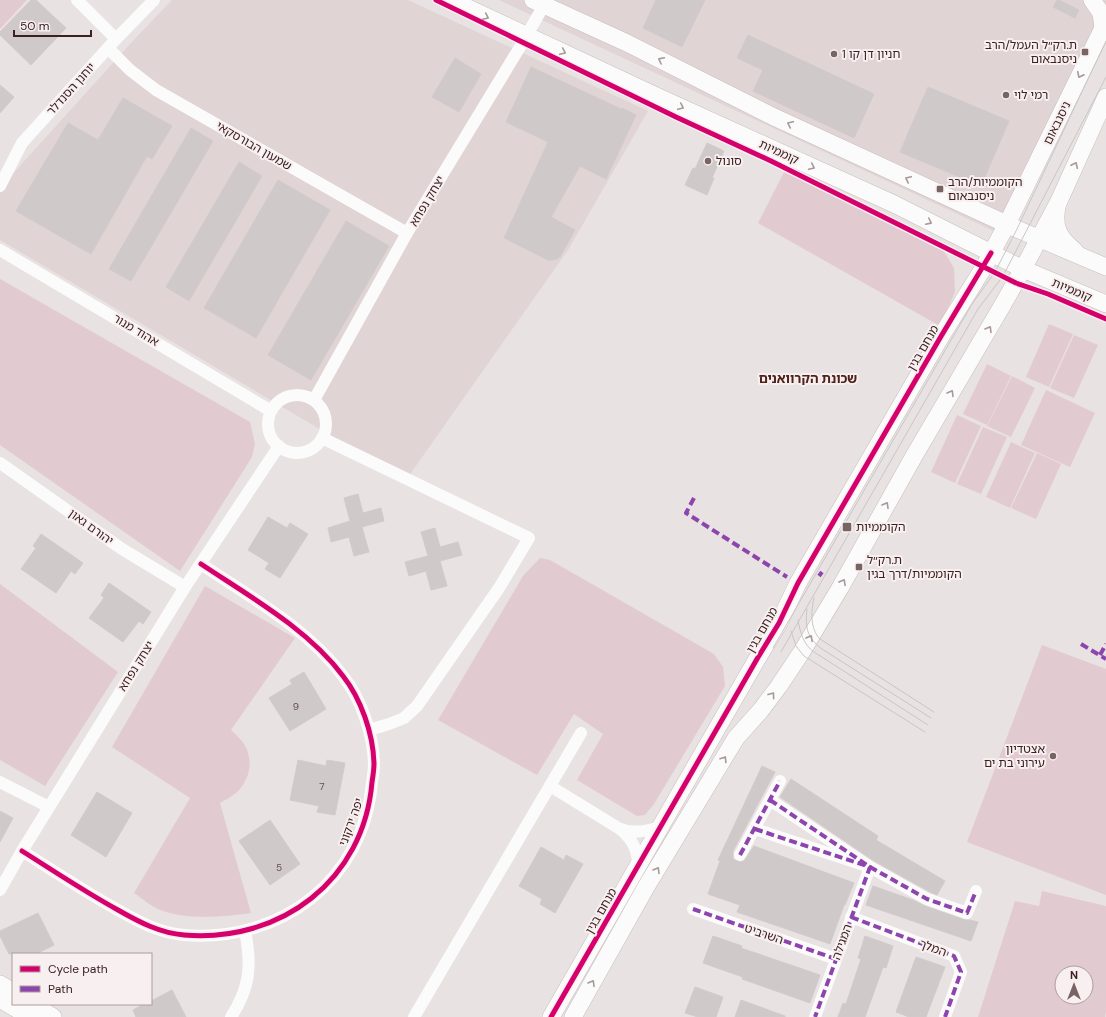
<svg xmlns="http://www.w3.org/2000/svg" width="1106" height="1017" viewBox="0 0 1106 1017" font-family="'DM Sans','Noto Sans Hebrew',sans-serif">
	<rect width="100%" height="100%" fill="#e8e2e2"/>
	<g fill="#e0d4d5">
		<path d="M172,0H408L648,111L568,250L406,480L0,240V188L131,43Z"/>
		<path d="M499,0H1106V11L1009,238Z"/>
	</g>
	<g fill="#e2cad1" fill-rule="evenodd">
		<path d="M0,0H27L0,29Z"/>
		<path d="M784,172L942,248L954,268L955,292L940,326L758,223Z"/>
		<path d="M0,279L250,422L255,444L252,457L180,571L0,445Z"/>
		<path d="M1049,324L1073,334L1049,387L1026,377Z"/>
		<path d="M1074,335L1098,345L1074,398L1050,388Z"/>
		<path d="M987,364L1011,376L987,425L963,414Z"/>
		<path d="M1012,376L1035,388L1011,437L987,426Z"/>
		<path d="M1046,390L1095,413L1070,467L1021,445Z"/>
		<path d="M957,415L981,426L955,483L931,472Z"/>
		<path d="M983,427L1007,437L981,494L957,484Z"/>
		<path d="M1011,442L1035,453L1010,508L986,497Z"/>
		<path d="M1037,453L1061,464L1036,519L1011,508Z"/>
		<path d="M540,558L550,560L714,654L723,667L725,686L654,804L645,815L637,816L577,780L603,734L574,714L537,775L438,720L523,576Z"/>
		<path d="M0,584L118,672L45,786L0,760Z"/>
		<path d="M205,586L295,638L231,730C236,735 241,739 244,744C254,759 250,781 236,793C231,797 225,800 220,803L251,913C224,917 189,920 163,911C153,908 143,899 134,893L190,798L112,747Z"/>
		<path d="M1042,645L1106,669V895L967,842Z"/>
		<path d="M1042,891L1106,906V1011L1105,1017H978L1015,901L1039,906ZM1062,973H1086V997H1062Z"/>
	</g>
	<g fill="#cfc9c9" stroke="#d1cbcb">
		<path d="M31,0H36L66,28L31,65L0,35V32Z"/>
		<path d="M656,0H705L682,47L643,28Z"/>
		<path d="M1057,0H1059L1079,10L1075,18L1053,7Z"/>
		<path d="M748,35L874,94L854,138L753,91L763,70L737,58Z"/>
		<path d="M455,58L481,74L459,112L432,97Z"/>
		<path d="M531,67L621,109L622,108L636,115L606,179L580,166L551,217L575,230L560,257L554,260H548L504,238L548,142L506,122Z"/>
		<path d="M0,85L14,97L0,113Z"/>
		<path d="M928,87L1009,121L981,186L900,152Z"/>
		<path d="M123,98L172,126L152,159L147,156L91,254L16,211L68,123L98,140Z"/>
		<path d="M191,128L213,141L131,281L109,269Z"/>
		<path d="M707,143L724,151L712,178H714L707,195L685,185L693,168L695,169Z"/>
		<path d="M239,162L262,176L189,301L166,287Z"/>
		<path d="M278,180L330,210L256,338L204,308Z"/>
		<path d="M346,221L389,246L311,380L268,355Z"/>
		<path d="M358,494L363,513L381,508L384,521L362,527L369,552L354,556L349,537L331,542L328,528L350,521L344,498Z"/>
		<path d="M268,517L287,528L290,523L308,534L280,578L265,569L269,563L248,550Z"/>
		<path d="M435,528L440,547L458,542L462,555L440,561L447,586L431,590L426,571L409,576L405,562L428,556L421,532Z"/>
		<path d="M41,534L83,563L75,574L71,571L56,593L21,569L36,548L33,546Z"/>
		<path d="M109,583L151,612L143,624L139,621L123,642L89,618L104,598L101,595Z"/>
		<path d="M304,672L326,709L290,731L269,698L292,684L290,680Z"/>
		<path d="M298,760L326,766L327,760L345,763L335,815L317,812L319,806L290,800Z"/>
		<path d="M762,766L775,772L733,851V859L740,862L744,861L754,846L854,883L845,905H844L830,944L737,912L740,905L708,894L720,861L718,860Z"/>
		<path d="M791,779L878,836L876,840L945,881L937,895L930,892L874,861L780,797Z"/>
		<path d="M97,792L132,813L106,857L71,835Z"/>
		<path d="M0,811L13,818L0,842Z"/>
		<path d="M270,820L300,864L270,885L239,841Z"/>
		<path d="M541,847L564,860L566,855L583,864L555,913L540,904L542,899L519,886Z"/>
		<path d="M873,886L913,900L925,906L965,920H970L978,922L971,941L866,905Z"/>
		<path d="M38,913L54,945L36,954H9L0,936V931Z"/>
		<path d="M713,936L742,946L741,948L820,975L810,1003L742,979L743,977L703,963Z"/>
		<path d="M865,936L893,946L886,968L883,967L865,1017H838L843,1003L846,1004L861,959L858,958Z"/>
		<path d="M916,957L945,967L926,1017H909L896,1012Z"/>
		<path d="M695,987L723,997L716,1017H698L685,1013Z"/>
		<path d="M172,990L186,1017H136L133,1010L144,1004H151V1001Z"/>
		<path d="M741,1000L785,1016V1017H735Z"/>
	</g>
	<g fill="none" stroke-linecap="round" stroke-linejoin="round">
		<g stroke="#c8bebd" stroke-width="18">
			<g id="secondary">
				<path d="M451,0L656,96L894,204L1023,269L1106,304"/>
				<path d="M533,0L627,43L774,117L1017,229L1106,267"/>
				<path d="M1092,0L1101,13L1103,27"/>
				<path d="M1057,207C1053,228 1059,238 1075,251"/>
				<path d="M0,984L13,992"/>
				<path d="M0,999L30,1017"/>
				<path d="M32,1004L53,1017"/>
				<path d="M551,1017L757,659L779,623L798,583L940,338L984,267L1007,224L1106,22"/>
				<path d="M573,1017L646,887L736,738L761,710L779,686L801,653L840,588L914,456L1002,306L1023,269L1059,201L1106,97"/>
			</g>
		</g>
		<g stroke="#fcfbfb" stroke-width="12">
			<path d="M77,0L116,39"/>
			<path d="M108,48L130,70L156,90L407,233"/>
			<path d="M0,186L22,143L116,39L154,0"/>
			<path d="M0,250L271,411"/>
			<circle cx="297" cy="424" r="29"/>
			<path d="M314,400L407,233L523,42L544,5"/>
			<path d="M322,438L529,538L499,588L417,706L404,718L389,724L369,730"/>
			<path d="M0,463L122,549L185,587"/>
			<path d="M0,782L49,807"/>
			<path d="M550,786L620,829C633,840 638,850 638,867"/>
			<path d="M770,800L870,867L927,899L967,913L976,891"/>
			<path d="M621,829C634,834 647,831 661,827"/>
			<path d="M755,829L870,867L815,1017"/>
			<path d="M22,851C54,871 85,892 118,910C139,922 160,933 184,935C281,943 364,880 372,782C373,776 374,769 374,763C373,733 361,699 343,676C308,629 249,596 201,564"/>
			<path d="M740,855L780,781"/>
			<path d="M0,890L22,851L185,587L279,446"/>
			<path d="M693,909L836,959"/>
			<path d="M851,917L954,956L961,972L945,1017"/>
			<path d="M231,1017C250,988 252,965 245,931"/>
			<path d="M414,1017L581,733"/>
		</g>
		<use href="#secondary" stroke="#fcfbfb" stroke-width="17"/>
		<g stroke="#cac6c6" stroke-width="1">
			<path d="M814,598C811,611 810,629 820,639L934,712"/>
			<path d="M807,609C805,628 807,638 822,649L931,718"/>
			<path d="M798,620C800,633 804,645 814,652L928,725"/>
			<path d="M791,631L796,646L804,656L925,732"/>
			<path d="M773,648L972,304L995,272L1017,229L1106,41"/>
			<path d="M781,652L978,309L1003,276L1106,77"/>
		</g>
		<g stroke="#8e44ad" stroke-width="4" stroke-dasharray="8 4" stroke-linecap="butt">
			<path d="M694,498L686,513L787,577"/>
			<path d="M819,576L822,572"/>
			<path d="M1081,644L1106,659"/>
			<path d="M1100,655L1106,644"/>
			<path d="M770,800L870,867L927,899L967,913L976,891"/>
			<path d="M755,829L870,867L815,1017"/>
			<path d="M740,855L780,781"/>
			<path d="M693,909L836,959"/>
			<path d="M851,917L954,956L961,972L945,1017"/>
		</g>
		<g stroke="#f7eff0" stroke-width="8">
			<g id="cycleway">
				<path d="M436,0L676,117L771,161L1016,283L1048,294L1106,319"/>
				<path d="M22,851C54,871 85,892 118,910C139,922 160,933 184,935C281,943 364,880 372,782C373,776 374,769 374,763C373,733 361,699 343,676C308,629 249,596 201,564"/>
				<path d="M551,1017L757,659L779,623L798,583L940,338L991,253"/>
			</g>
		</g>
		<use href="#cycleway" stroke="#d6006c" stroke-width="5"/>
	</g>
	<defs><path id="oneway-chevron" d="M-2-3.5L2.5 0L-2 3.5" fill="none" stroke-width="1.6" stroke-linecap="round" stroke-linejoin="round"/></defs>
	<g stroke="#a69998">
		<use href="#oneway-chevron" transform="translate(486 17) rotate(25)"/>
		<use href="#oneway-chevron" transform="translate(563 52) rotate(25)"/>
		<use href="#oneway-chevron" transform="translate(661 60) rotate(-153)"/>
		<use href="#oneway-chevron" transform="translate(1080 75) rotate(116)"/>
		<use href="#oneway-chevron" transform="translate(681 107) rotate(25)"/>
		<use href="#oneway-chevron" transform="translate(790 124) rotate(-155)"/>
		<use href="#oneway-chevron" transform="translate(1075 165) rotate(-65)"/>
		<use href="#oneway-chevron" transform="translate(812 167) rotate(25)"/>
		<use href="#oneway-chevron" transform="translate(908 179) rotate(-155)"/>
		<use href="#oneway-chevron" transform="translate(929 222) rotate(27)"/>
		<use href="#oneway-chevron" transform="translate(989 329) rotate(-59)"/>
		<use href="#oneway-chevron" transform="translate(951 393) rotate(-59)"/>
		<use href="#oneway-chevron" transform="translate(886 505) rotate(-60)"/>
		<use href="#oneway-chevron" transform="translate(843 582) rotate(-61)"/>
		<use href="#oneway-chevron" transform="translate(810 638) rotate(-61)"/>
		<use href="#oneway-chevron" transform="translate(772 695) rotate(-54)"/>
		<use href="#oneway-chevron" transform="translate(724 759) rotate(-58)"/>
		<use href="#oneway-chevron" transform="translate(657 870) rotate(-59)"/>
		<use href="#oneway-chevron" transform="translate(592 983) rotate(-60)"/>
	</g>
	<g fill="#786563" stroke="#f7eff0" stroke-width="1.5">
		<rect x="1081" y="48" width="8" height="8" rx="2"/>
		<circle cx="834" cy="54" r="4"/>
		<circle cx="1006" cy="95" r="4"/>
		<circle cx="708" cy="161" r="4"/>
		<rect x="936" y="185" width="8" height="8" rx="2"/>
		<rect x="842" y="522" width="10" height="10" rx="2"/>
		<rect x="855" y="563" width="8" height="8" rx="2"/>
		<circle cx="1053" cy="756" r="4"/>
	</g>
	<g text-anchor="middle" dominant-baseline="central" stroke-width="4" stroke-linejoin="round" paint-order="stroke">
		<g font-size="10" fill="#624e4b">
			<text x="296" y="706">9</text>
			<text x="322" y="786">7</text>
			<text x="279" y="867">5</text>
		</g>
		<g font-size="12" fill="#3c221f" stroke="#f7eff0" text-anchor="start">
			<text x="1077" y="45" text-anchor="end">ת.רק״ל העמל/הרב<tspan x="1077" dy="14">ניסנבאום</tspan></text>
			<text x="842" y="54">חניון דן קו 1</text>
			<text x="1014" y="95">רמי לוי</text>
			<text x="716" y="161">סונול</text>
			<text x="948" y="182">הקוממיות/הרב<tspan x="948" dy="14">ניסנבאום</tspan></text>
			<text x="856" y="527">הקוממיות</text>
			<text x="867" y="560">ת.רק״ל<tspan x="867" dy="14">הקוממיות/דרך בגין</tspan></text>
			<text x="1045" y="749" text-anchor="end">אצטדיון<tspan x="1045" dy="14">עירוני בת ים</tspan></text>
		</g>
		<g font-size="12" fill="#3c221f" stroke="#f7eff0">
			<text transform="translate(71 89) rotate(-48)">יוחנן הסנדלר</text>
			<text transform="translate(1057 123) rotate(-64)">ניסנבאום</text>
			<text transform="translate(254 146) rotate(30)">שמעון הבורסקאי</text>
			<text transform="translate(779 152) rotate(25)">קוממיות</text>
			<text transform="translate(427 201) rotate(-59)">יצחק נפחא</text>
			<text transform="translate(1072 290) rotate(23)">קוממיות</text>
			<text transform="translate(136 330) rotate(31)">אהוד מנור</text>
			<text transform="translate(923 348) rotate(-60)">מנחם בגין</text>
			<text transform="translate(91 527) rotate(36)">יהורם גאון</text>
			<text transform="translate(762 630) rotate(-60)">מנחם בגין</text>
			<text transform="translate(136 666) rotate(-58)">יצחק נפחא</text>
			<text transform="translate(351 822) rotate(-70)">יפה ירקוני</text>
			<text transform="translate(601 911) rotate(-60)">מנחם בגין</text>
			<text transform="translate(764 934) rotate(19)">השרביט</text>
			<text transform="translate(842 942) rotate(-70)">המגילה</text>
			<text transform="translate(933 948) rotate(20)">המלך</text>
		</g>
		<g font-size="13" font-weight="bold" fill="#4f221a" stroke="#f7eff0">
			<text x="808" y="378">שכונת הקרוואנים</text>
		</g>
	</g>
	<rect x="12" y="953" width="140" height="52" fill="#f7eff0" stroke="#ac9d9c"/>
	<rect x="20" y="966" width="20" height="6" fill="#d6006c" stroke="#ac9d9c"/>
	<text x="48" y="973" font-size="12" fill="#3c221f">Cycle path</text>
	<rect x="20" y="986" width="20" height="6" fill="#8e44ad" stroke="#ac9d9c"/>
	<text x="48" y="993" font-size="12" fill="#3c221f">Path</text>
	<g transform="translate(1074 985)"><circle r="19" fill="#f7eff0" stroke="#ac9d9c"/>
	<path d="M0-3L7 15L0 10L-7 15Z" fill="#786563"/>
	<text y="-6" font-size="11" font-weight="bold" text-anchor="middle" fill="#3c221f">N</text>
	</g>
	<path d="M14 30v6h77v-6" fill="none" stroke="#3c221f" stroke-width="2"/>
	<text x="20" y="30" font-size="12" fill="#3c221f" stroke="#f7eff0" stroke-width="3" paint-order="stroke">50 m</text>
</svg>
